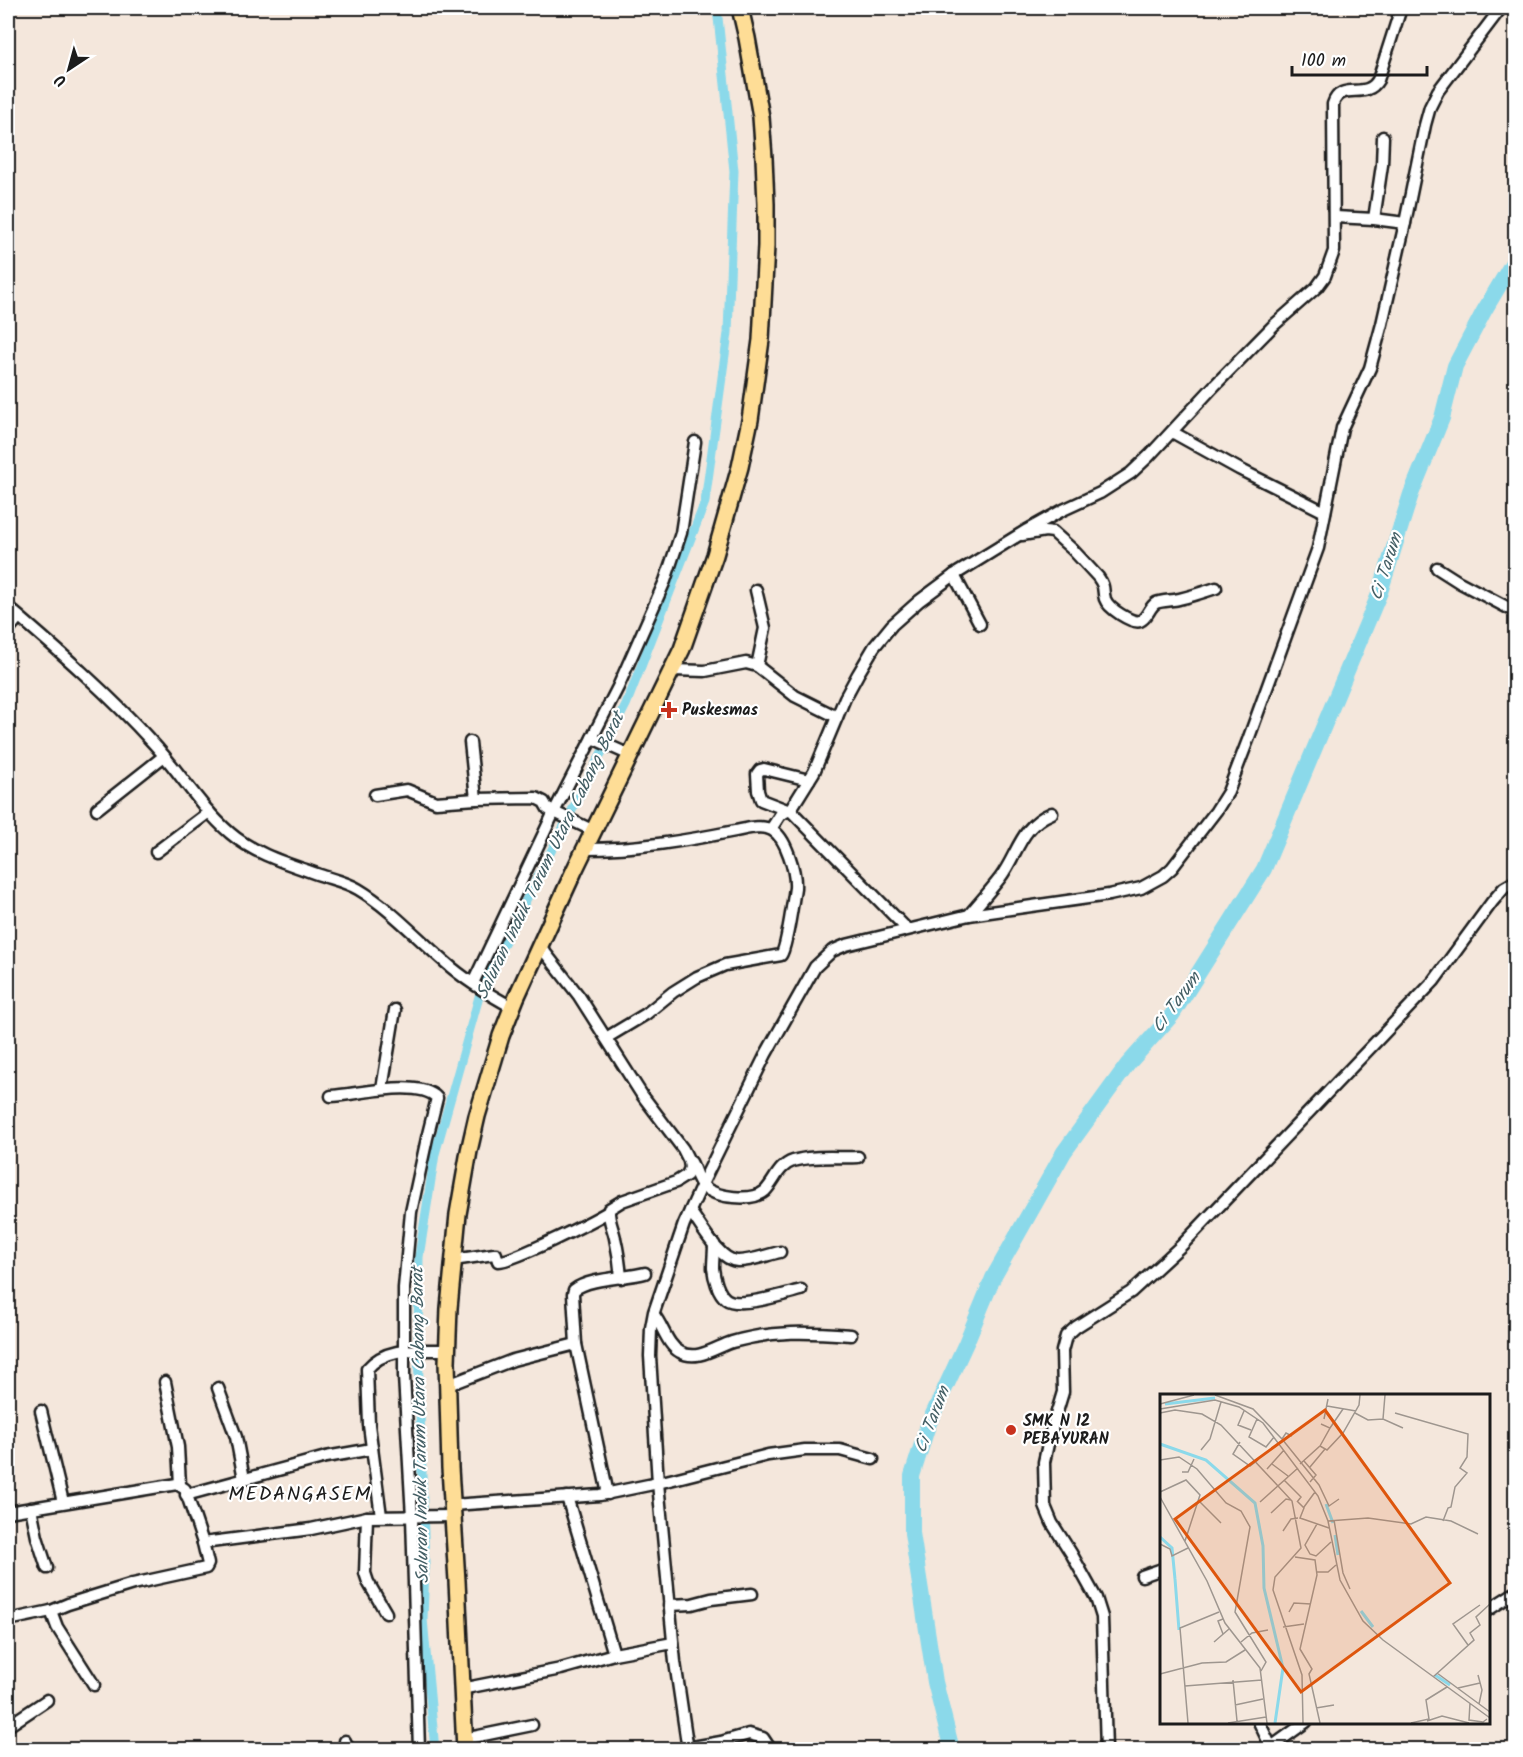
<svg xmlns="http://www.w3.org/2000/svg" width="1523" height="1757" viewBox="0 0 1523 1757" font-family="Kalam,sans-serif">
	<rect width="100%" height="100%" fill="#f4e7dc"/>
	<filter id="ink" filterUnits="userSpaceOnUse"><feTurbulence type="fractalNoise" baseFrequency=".0167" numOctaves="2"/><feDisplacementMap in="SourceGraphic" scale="12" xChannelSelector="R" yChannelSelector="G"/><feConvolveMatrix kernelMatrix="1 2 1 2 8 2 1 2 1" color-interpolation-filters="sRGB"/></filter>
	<g filter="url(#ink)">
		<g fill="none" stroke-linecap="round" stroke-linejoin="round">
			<path stroke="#8bd9ea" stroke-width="9" d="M435,1750L423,1619L425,1566L418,1350L419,1257L435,1154L482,986L626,705L705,502L728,333L734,171L717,8"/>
			<path stroke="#8bd9ea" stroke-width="16" d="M952,1750L935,1682L912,1533V1476L928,1425L966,1343L993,1278L1064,1152L1128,1064L1172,1015L1264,869L1380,592L1411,494L1442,418L1455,366L1484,311L1516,257"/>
			<g stroke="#1c1c1c" stroke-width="15">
				<g id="street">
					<path d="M1335,217L1374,219L1382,165L1383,137"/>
					<path d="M1374,219L1405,223"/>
					<path d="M1172,432L1239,469L1325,512"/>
					<path d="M1022,535L1045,531L1053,532L1073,550L1098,577C1106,588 1102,589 1105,599C1108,608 1132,624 1140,621C1148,618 1149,607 1156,603C1163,600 1172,601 1179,599C1192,596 1204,592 1216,588"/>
					<path d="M1437,568L1459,582L1516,612"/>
					<path d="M954,575L980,624"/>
					<path d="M756,590L765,628L757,666"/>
					<path d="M8,607C58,650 109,694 153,743C180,772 200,807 230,833C254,854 289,864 320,875C332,879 346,882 358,889C390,908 416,937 445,962C465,980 488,994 512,1007"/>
					<path d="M8,630L19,617"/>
					<path d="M672,670L705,671L746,663L757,666L795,696L837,717"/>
					<path d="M592,738L630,755"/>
					<path d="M470,742L476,799L536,798L544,802L548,809L594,831"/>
					<path d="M375,795L407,790L436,802L476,799"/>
					<path d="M97,809L164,756"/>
					<path d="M787,810L761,800L758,791L757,774L760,770L764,769L809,780"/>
					<path d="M771,829L780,815L791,809"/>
					<path d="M585,849C636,849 685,841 735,831C746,829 762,824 772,830C786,837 796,872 795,888C793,900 787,947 781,955L725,965L697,977L673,992L646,1014L606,1038"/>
					<path d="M156,852L209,812"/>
					<path d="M969,915C979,903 990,891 1000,878C1018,854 1020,826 1052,813"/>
					<path d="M907,929L793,813L791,809L814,772L845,698L858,674L874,647L892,625L919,601L954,575L1027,530L1063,510L1100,493L1131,473L1149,456L1215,385L1274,325L1317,287L1325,276L1334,251L1333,104C1341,80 1366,101 1378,80L1401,8"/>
					<path d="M540,946L579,996L642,1095L683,1149L689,1161L690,1168L687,1175L676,1182L622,1201L609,1209C608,1220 613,1228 615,1238C618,1251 620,1265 621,1278"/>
					<path d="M473,983L554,812L618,687L665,581L681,533L695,442"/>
					<path d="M382,1089L395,1010"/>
					<path d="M331,1096C356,1095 419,1078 437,1098L427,1138L411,1212L404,1288V1376L412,1517L419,1750"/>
					<path d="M691,1162C695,1169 697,1181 703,1186C716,1198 752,1202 765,1191C775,1181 778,1166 793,1161C811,1155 839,1158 858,1157"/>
					<path d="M690,1211C700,1224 720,1262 738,1261C752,1261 766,1255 780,1252"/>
					<path d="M714,1244C714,1252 713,1261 713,1268C714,1278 718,1293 726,1299C739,1309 785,1294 801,1290"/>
					<path d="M453,1260L494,1254H496L498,1261C510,1263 593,1221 608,1212"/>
					<path d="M654,1315C663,1326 667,1345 680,1352C697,1362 716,1347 732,1342C774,1330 809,1332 851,1335"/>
					<path d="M165,1382L178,1447L180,1485"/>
					<path d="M448,1385L513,1360L576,1344"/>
					<path d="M218,1388L236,1437L244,1479"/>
					<path d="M41,1411L63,1502"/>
					<path d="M608,1494L576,1344L573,1294L574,1290C588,1278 626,1278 645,1273"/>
					<path d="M186,1495L326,1457L372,1449"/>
					<path d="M567,1497L614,1654"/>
					<path d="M452,1505L600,1495L658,1483L768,1455L805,1450H840L873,1459"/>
					<path d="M31,1508L37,1537L47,1568"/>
					<path d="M8,1512L177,1484L185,1489L203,1543L311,1529L367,1517L453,1516"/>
					<path d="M381,1516L369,1425L367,1369C387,1345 420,1351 447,1350"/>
					<path d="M367,1517L365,1573L368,1582L386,1613"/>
					<path d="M1142,1576L1162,1569"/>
					<path d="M669,1605L692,1604L711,1599L752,1594"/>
					<path d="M1488,1610L1516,1592"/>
					<path d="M8,1620L51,1611"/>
					<path d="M94,1685L57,1627L51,1611L68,1604L133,1584L206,1568L208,1564L203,1543"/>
					<path d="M461,1689L561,1669L614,1654L673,1643"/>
					<path d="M1259,1722L1271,1747"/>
					<path d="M8,1726L47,1700"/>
					<path d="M464,1739L532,1725"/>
					<path d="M345,1741L349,1750"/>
					<path d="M687,1748L721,1742L749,1734L763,1738L771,1750"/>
					<path d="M688,1750L675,1662L658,1483L650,1356L651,1328L654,1312L684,1224L705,1178L766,1054L815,967L832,951L846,945L969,915L1109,895L1141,888L1163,876L1172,868L1216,811L1228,792L1248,740L1318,548L1342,428L1370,368L1382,324L1405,223L1425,125L1430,107L1438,91L1501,8"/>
					<path d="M1106,1750L1102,1617L1096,1598L1071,1553L1052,1523L1045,1506L1044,1462L1050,1435L1063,1392L1062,1351L1066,1336L1076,1327L1131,1292L1182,1245L1434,981L1492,902L1504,888L1516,881"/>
					<path d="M1267,1750L1306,1722"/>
				</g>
			</g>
			<g stroke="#1c1c1c" stroke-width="20">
				<path id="primary" d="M465,1750L457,1581L450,1468L447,1362L449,1308L458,1214L469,1151L477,1116L501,1036L516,998L574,871L682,649L715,555L740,467L750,420L761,340L766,246V204L764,158L761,117L747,38L740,8"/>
			</g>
			<use href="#street" stroke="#fff" stroke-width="10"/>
			<use href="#primary" stroke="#fedd96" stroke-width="15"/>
		</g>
	</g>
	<g fill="#c8321e" stroke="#fff" stroke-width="2">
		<path d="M666 701h6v6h6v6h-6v6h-6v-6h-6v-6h6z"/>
		<circle cx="1011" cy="1430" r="6"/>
	</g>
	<g text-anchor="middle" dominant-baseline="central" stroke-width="4.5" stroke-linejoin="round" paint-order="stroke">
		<g font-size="16" font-weight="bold" fill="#1c1c1c" stroke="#fff" text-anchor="start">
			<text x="682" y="710">Puskesmas</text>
			<text x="1023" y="1421">SMK N 12<tspan x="1023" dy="18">PEBAYURAN</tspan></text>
		</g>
		<g font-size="18" font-style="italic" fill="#435e64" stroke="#fff">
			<text transform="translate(1387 567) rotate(-72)">Ci Tarum</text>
			<text transform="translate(551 856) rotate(-64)">Saluran Induk Tarum Utara Cabang Barat</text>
			<text transform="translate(1177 1003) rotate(-54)">Ci Tarum</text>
			<text transform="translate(933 1420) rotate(-69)">Ci Tarum</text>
			<text transform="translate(421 1425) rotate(-91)">Saluran Induk Tarum Utara Cabang Barat</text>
		</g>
		<g font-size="20" letter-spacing="1.5" fill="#1c1c1c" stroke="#fff">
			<text x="300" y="1495">MEDANGASEM</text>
		</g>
	</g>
	<g transform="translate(1160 1394)">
		<rect width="330" height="330" fill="#f4e7dc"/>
		<path fill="none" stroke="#8bd9ea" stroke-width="3" d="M5,10L55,4M0,50L46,66L95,109L103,152L104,194L123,274L115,329M166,110L173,129M175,141L178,161M0,143L12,154L15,185M15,185L19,236M201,217L213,233M275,281L290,291"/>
		<path fill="none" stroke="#9e968f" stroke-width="1.5" d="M55,1L93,15L122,45M0,10L34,1M167,12L196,17M0,15L55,6L79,13L103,29L158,102L168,127L180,186L203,227L223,246L330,324M84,17L78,31L91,36M0,19L15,16L42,20L61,31L132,107L141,154L115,183L113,196L142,281L143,329M195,19L208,26L223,25L243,34M235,19L308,40L307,63L300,74L307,79L295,93L291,113L288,114L283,127M97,25L89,43L106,53L114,43M164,25L168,5M223,25L225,1M170,34L183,15M132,42L126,39L122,45L159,91L169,112L179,105M80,48L73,60L90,72L98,66M160,52L170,34L161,30M41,56L50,45L61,8M0,66L19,63L37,75L66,109L81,117L90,133L75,218L106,268L101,277M144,67L156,81L150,88M112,70L128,82M140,70L160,52L167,56L183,39L199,11L200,1M150,73L165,55M107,75L124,56M22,78H28L34,65M124,86L141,103L137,108M0,98L26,86L40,101L25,147M0,103L47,187L65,229L100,274L107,329M40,108L61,129M100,108L138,74M138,108L144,114L140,124L169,134M144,113L155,98M111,119L126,105L131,106M174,126L183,179L190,195M168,127L208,124L251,130L266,123L291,127L318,140M157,130L145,151L150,160L156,162L171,148M123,137L131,125L138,124M0,150L10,155L12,162L28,154M135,163L155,166L157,181L140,255L152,275L149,280L160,329M157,178H168L176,171M129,218L134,209L151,210M123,233L144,230M63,240L58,227L63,225M54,248L69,235M81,248L92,239L108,236M308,251L293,230L320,211M277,279L330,318M0,280L42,269L66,268L85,256M318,281L322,296L319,310M273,283L314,246L310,239L320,231L316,223L330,210M73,286L77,327M25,292L102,286M298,294L320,289M310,309L309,326L323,328L327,325M75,311L103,305M156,314L174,311M267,327L282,322L309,329M28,329L20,234L59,218M68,329L106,323M251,329L269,325L266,306L287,293"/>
		<path fill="#de560d" fill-opacity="0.15" stroke="#de560d" stroke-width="3" d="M165,16L290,189L141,298L15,125Z"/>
		<rect width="330" height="330" fill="none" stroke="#1c1c1c" stroke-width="3"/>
	</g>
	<rect width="1523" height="1757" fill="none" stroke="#fff" stroke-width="30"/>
	<rect x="15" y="15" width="1493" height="1727" fill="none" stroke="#1c1c1c" stroke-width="2" filter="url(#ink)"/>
	<g transform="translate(69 69) rotate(216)" stroke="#ffffff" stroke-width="4.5" paint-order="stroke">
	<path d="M0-4.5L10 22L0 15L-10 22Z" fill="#1c1c1c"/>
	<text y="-9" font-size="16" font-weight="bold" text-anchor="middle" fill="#1c1c1c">U</text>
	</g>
	<path d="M1292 66v9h135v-9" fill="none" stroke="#1c1c1c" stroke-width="3"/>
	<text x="1301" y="66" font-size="18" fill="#1c1c1c" stroke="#ffffff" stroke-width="4.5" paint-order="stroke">100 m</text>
</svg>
